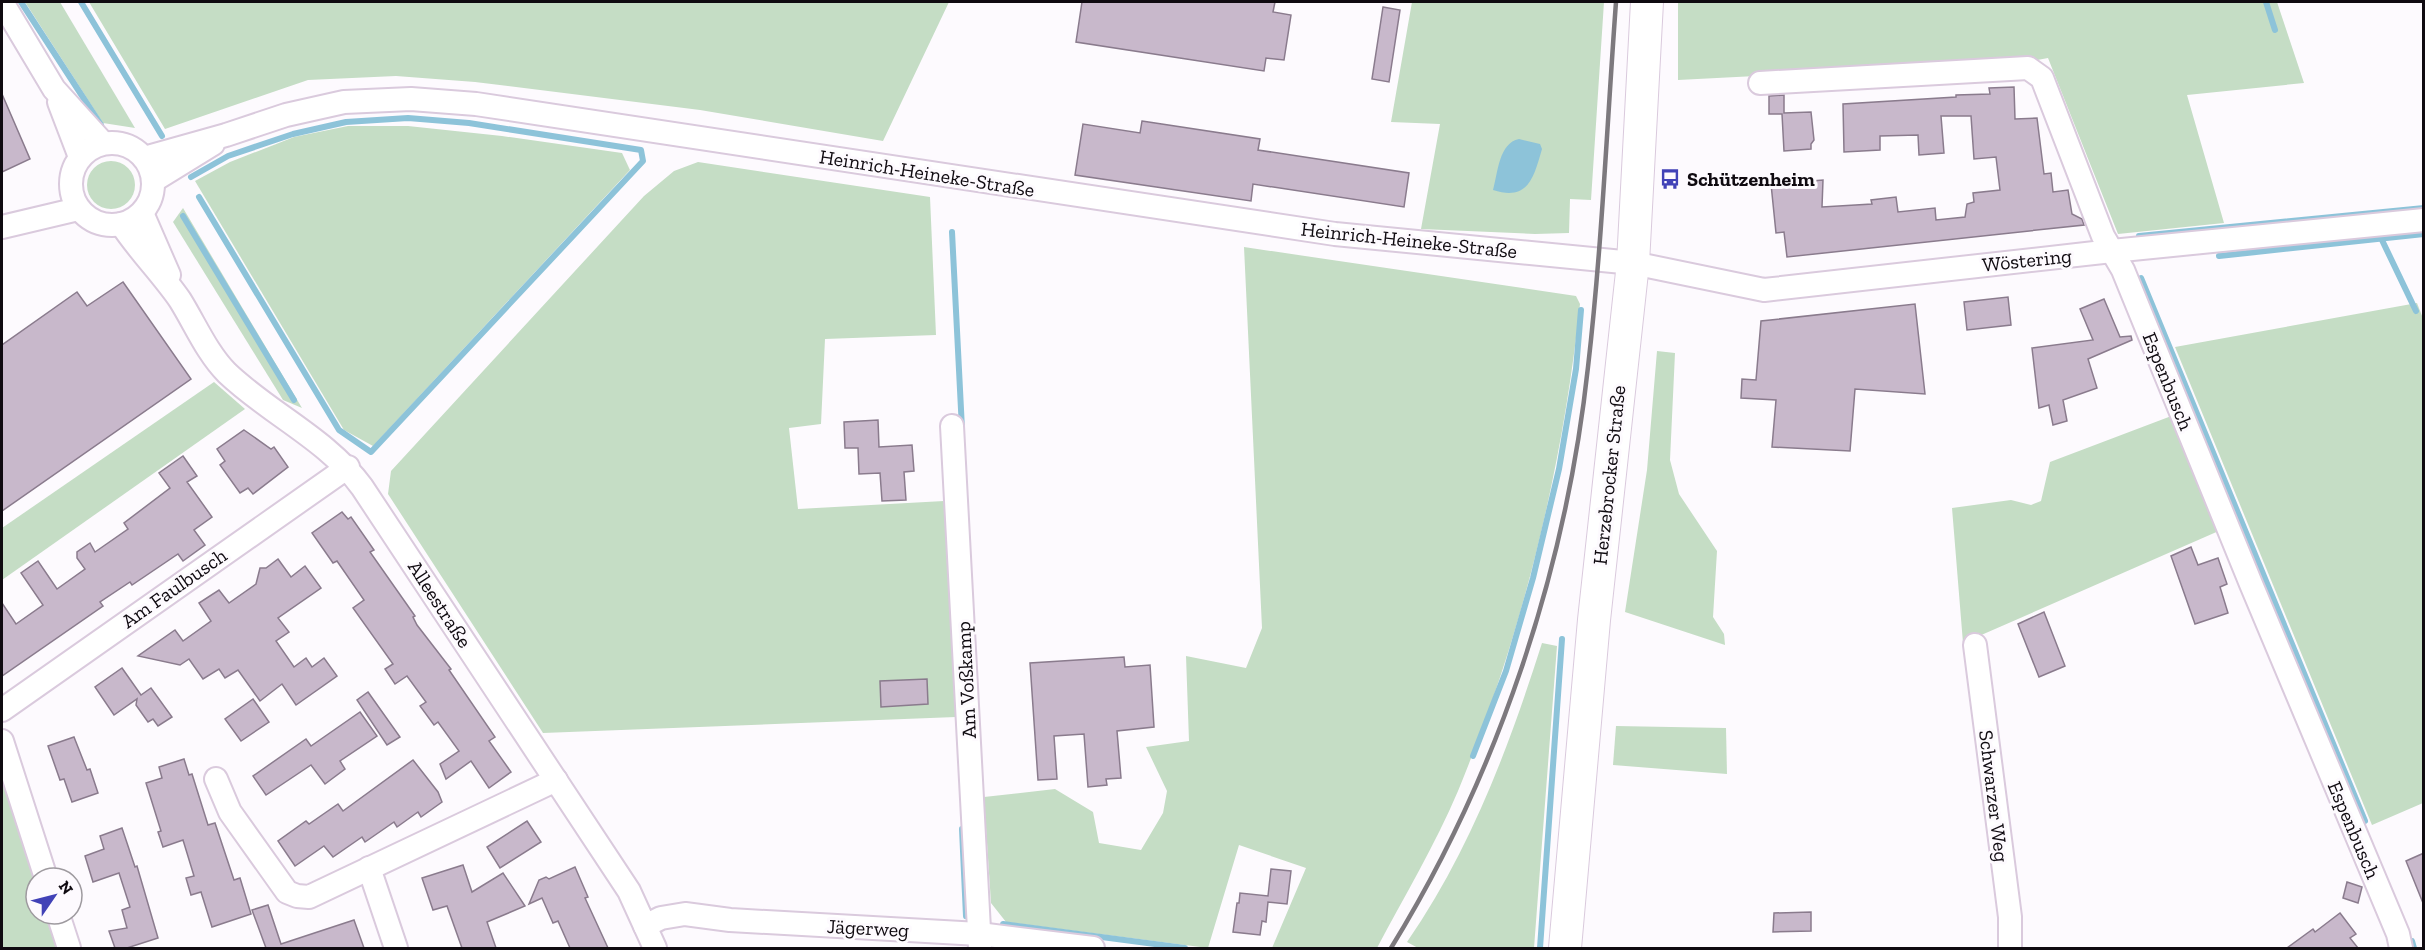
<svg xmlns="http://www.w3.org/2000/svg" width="2425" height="950" viewBox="0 0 2425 950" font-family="'Zilla Slab',serif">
	<rect width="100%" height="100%" fill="#fdfafe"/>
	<g fill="#c5ddc5">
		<path d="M25,2H60L135,128L103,123Z"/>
		<path d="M89,2H949L883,141L700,110L475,82L396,76L308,80L165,129Z"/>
		<path d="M1412,2H1604L1591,200L1570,199L1569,233L1535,234L1421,229L1440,124L1391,122Z"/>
		<path d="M1678,2H2277L2304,83L2187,95L2224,223L2118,234L2048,58L2027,62L1678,80Z"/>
		<path d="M348,126H408L502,136L622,153L630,170L373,446L344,430L195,181L230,162L294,137Z"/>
		<circle cx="111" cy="185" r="24"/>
		<path d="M698,162L930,197L936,335L825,339L821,424L789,428L798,509L944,501L956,717L543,733L388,494L391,471L644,196L674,171Z"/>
		<path d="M183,208L302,408L283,400L173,222Z"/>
		<path d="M1244,247L1576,296L1580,304C1562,472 1522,635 1458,791C1435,845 1404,897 1377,948H1272L1306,868L1239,845L1208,948L1006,922L991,903L984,797L1055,789L1093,812L1099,843L1141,850L1163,813L1167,791L1146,747L1189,741L1186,656L1246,668L1262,628Z"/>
		<path d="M2417,303L2424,321L2423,803L2372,825L2175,347Z"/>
		<path d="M1657,351L1675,353L1670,460L1679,494L1717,551L1713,617L1724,634L1725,645L1625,612L1647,470Z"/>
		<path d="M214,382L245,409L2,580V528Z"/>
		<path d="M2174,415L2221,530L1963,643L1952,508L2011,500L2031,505L2041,501L2050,462Z"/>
		<path d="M1542,643L1557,646L1534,948H1418L1407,942C1470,851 1509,747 1542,643Z"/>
		<path d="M1616,726L1726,728L1727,774L1613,765Z"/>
		<path d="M2,769L36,878V914H47L58,948H2Z"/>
	</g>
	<path fill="#8dc3d9" d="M1519,139L1540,144L1542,149C1534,176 1529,202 1493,190C1498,172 1499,143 1519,139Z"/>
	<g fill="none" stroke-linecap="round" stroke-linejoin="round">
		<g stroke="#8dc3d9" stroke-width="6">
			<path d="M21,2L101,125"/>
			<path d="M81,2L162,136"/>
			<path d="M2266,2L2275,30"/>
			<path d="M191,177L228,156L293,134L346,122L408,118L469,123L641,150L643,161L371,452L339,430L199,197"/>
			<path d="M183,216L294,400"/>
			<path d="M952,232L962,429"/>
			<path d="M2139,236L2424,208"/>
			<path d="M2381,238L2416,311"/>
			<path d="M2219,256L2424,234"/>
			<path d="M2141,278L2365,821"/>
			<path d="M1473,756L1506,671L1533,578L1559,469L1576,369L1581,310"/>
			<path d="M962,829L966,916"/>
			<path d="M1003,924L1185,948"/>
			<path d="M2412,941L2414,948"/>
			<path d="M1540,948L1562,639"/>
		</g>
	</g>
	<g fill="#c8b8cb" stroke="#8a7b8d" stroke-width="1.5">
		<path d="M1082,2H1275L1273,12L1291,15L1284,60L1266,58L1264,71L1076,42Z"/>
		<path d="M1383,7L1400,10L1389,82L1372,79Z"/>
		<path d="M2014,87L2015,119L2037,118L2044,174L2051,173L2053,192L2068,190L2072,214L2082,219L2084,225L1787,257L1784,232L1776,233L1771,184L1823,180L1822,207L1872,204L1871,200L1896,197L1898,212L1935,208L1936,220L1965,217L1967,204L1974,202L1973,193L2000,190L1996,157L1974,159L1971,116H1941L1944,153L1919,155L1918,135L1880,136V150L1844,152L1843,104L1956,97V95L1990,94L1989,88Z"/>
		<path d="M2,94L30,159L2,172Z"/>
		<path d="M1784,95V113L1811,112L1814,140L1811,144V149L1784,151L1782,114H1769V96Z"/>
		<path d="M1142,121L1260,139L1258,150L1409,173L1404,207L1253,184L1251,201L1075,175L1083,124L1140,133Z"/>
		<path d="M123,282L191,379L2,511V345L77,292L87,306Z"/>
		<path d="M2008,297L2011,325L1967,330L1964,302Z"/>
		<path d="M2104,299L2120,337L2131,336L2132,340L2088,359L2097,388L2063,400L2067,421L2053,425L2049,405L2039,408L2032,348L2093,340L2080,309Z"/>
		<path d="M1915,304L1925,394L1855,389L1850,451L1772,447L1776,400L1741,398L1742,379L1756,380L1761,321Z"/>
		<path d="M878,420L879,447L912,445L914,471L904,472L906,500L882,501L880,473L859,474L858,448H845L844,422Z"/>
		<path d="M244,430L271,449L274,447L288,467L253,494L248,488L240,493L220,465L225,461L217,449Z"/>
		<path d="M183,456L197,476L187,482L212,517L194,530L205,545L183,561L178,554L132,585L130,582L100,602L103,606L2,676V603L16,624L43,605L21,573L38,561L57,589L85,569L77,558V552L90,543L95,552L128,529L124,523L170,488L159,473Z"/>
		<path d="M342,512L348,519L351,517L374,550L370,552L415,616L413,617L417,625L451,669L449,670L495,737L489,741L511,772L489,788L471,761L446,779L440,764L459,751L438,722L434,725L420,706L426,702L407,676L395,684L385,669L393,664L353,608L364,600L337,561L333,563L312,533Z"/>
		<path d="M2191,547L2198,565L2218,558L2227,584L2220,587L2228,613L2195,624L2171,556Z"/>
		<path d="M278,559L291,577L305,566L321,588L278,618L289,632L276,641L294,667L306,658L312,667L324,658L337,676L296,705L282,684L260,701L238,670L225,678L219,669L203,679L189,659L180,665L138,656L175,630L183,641L211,621L199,603L219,590L229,603L256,584L260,568H266Z"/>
		<path d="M2044,612L2065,666L2039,677L2018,624Z"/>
		<path d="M1124,657L1125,667L1150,665L1154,727L1117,731L1121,778L1106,779L1107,785L1088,787L1084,734L1054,736L1057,779L1038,780L1030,663Z"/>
		<path d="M122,668L141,695L151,688L172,717L158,726L153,719L148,722L136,705L137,699L114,715L95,687Z"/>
		<path d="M927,679L928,704L881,707L880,681Z"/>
		<path d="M368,692L400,737L387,745L357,700Z"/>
		<path d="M253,699L269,722L241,741L225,719Z"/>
		<path d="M360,712L377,736L340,761L345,769L325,784L311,765L266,795L253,776L306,739L311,746Z"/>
		<path d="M74,737L87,770L90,769L98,793L72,802L64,779L60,780L48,746Z"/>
		<path d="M184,759L189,775L192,774L208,825L215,823L234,880L240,878L251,914L212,927L201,892L191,895L186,878L194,876L183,840L163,847L158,832L161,831L146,783L162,778L159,767Z"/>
		<path d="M413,760L438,792L442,802L421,817L418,812L397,827L394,822L365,842L362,837L333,857L324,846L295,866L278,841L306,821L309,824L338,804L343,811Z"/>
		<path d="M527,821L541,842L500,868L487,847Z"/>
		<path d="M122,828L135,867L137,866L158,938L127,948H115L109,931L127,928L122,910L130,907L119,873L93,882L85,856L104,849L100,836Z"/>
		<path d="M2424,853V903H2423L2406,861Z"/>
		<path d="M463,865L472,892L503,873L525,906L487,922L496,948H462L447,906L433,910L422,878Z"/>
		<path d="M575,867L588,897L585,898L608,948H570L558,921L553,923L542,898L529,904L539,880L546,877L549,879Z"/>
		<path d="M1271,869L1291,871L1287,904L1268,902L1266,922L1262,921L1260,935L1233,932L1237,903H1239L1240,893L1268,896Z"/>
		<path d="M2347,882L2362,887L2358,903L2343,898Z"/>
		<path d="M268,905L281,944L354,920L364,948H266L252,910Z"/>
		<path d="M1811,912V931L1773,932L1774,913Z"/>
		<path d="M2340,913L2356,934L2350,938L2358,948H2287L2313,929L2315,932Z"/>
	</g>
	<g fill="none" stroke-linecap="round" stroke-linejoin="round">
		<g stroke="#dacadd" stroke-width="26">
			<g id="minor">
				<path d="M2,2L54,89L102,142"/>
				<path d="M1760,83L2028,68L2042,78L2103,236L2123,270L2251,584L2398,934L2401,948"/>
				<path d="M59,102L80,157"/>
				<circle cx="112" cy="184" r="41"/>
				<path d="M144,158L226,135L286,115L344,102L411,99L476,104L1335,234L1633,263L1764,290L2112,251L2424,220"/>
				<path d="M153,181L213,144"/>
				<path d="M142,213L169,275"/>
				<path d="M121,224C139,251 162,274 180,300C195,324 207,353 227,373C270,414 327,439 362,487L629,891L655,948"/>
				<path d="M2,227L78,209"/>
				<path d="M952,426L980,948"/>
				<path d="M1975,645L2010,917V948"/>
				<path d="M2,710L348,467"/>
				<path d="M2,741L46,878"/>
				<path d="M216,779L230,812L287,892L297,896L309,897L556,780"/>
				<path d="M369,868L396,948"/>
				<path d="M58,914L69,948"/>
				<path d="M645,926L661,918L685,914L730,920L979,934L1093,948"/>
			</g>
		</g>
		<g stroke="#dacadd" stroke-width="34">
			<path id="secondary" d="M1565,948L1594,620L1633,263L1647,2"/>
		</g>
		<use href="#minor" stroke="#fff" stroke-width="22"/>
		<use href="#secondary" stroke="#fff" stroke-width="32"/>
		<path stroke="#7d797e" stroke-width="4.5" d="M1391,948C1498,774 1566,570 1588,367C1602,246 1607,123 1616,2"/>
	</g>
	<defs>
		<g id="bus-bare" transform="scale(1.62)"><path d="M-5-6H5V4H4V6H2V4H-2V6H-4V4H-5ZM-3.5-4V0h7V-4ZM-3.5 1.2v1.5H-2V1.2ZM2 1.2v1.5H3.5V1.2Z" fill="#4142b7" stroke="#fdfafe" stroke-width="2.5" paint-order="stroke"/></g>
	</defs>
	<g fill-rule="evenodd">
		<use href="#bus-bare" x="1670" y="179"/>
	</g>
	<g text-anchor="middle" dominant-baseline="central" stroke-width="6" stroke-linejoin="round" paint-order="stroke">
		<g font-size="20" fill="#0f0a10" stroke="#fdfafe">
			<text transform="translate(927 173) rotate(9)">Heinrich-Heineke-Straße</text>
			<text transform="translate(1409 240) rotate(6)">Heinrich-Heineke-Straße</text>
			<text transform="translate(2027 260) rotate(-6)">Wöstering</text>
			<text transform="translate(2168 381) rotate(68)">Espenbusch</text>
			<text transform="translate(1609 475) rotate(-84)">Herzebrocker Straße</text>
			<text transform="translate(174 588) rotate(-35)">Am Faulbusch</text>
			<text transform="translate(440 604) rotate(57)">Alleestraße</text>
			<text transform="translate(966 680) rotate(-93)">Am Voßkamp</text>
			<text transform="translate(1994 796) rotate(83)">Schwarzer Weg</text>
			<text transform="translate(2354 830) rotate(67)">Espenbusch</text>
			<text transform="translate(868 928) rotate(3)">Jägerweg</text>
		</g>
		<g font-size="20" font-weight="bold" fill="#0f0a10" stroke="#fdfafe" text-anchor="start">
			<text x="1687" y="179">Schützenheim</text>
		</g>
	</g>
	<rect width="2425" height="950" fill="none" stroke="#0f0a10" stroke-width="6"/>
	<g transform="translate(54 896) rotate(55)"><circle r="28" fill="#fdfafe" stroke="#9e9a9f" stroke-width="1.5"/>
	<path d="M0-4.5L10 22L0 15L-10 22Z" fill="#4142b7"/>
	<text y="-9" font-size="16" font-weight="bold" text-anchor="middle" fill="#0f0a10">N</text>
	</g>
</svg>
